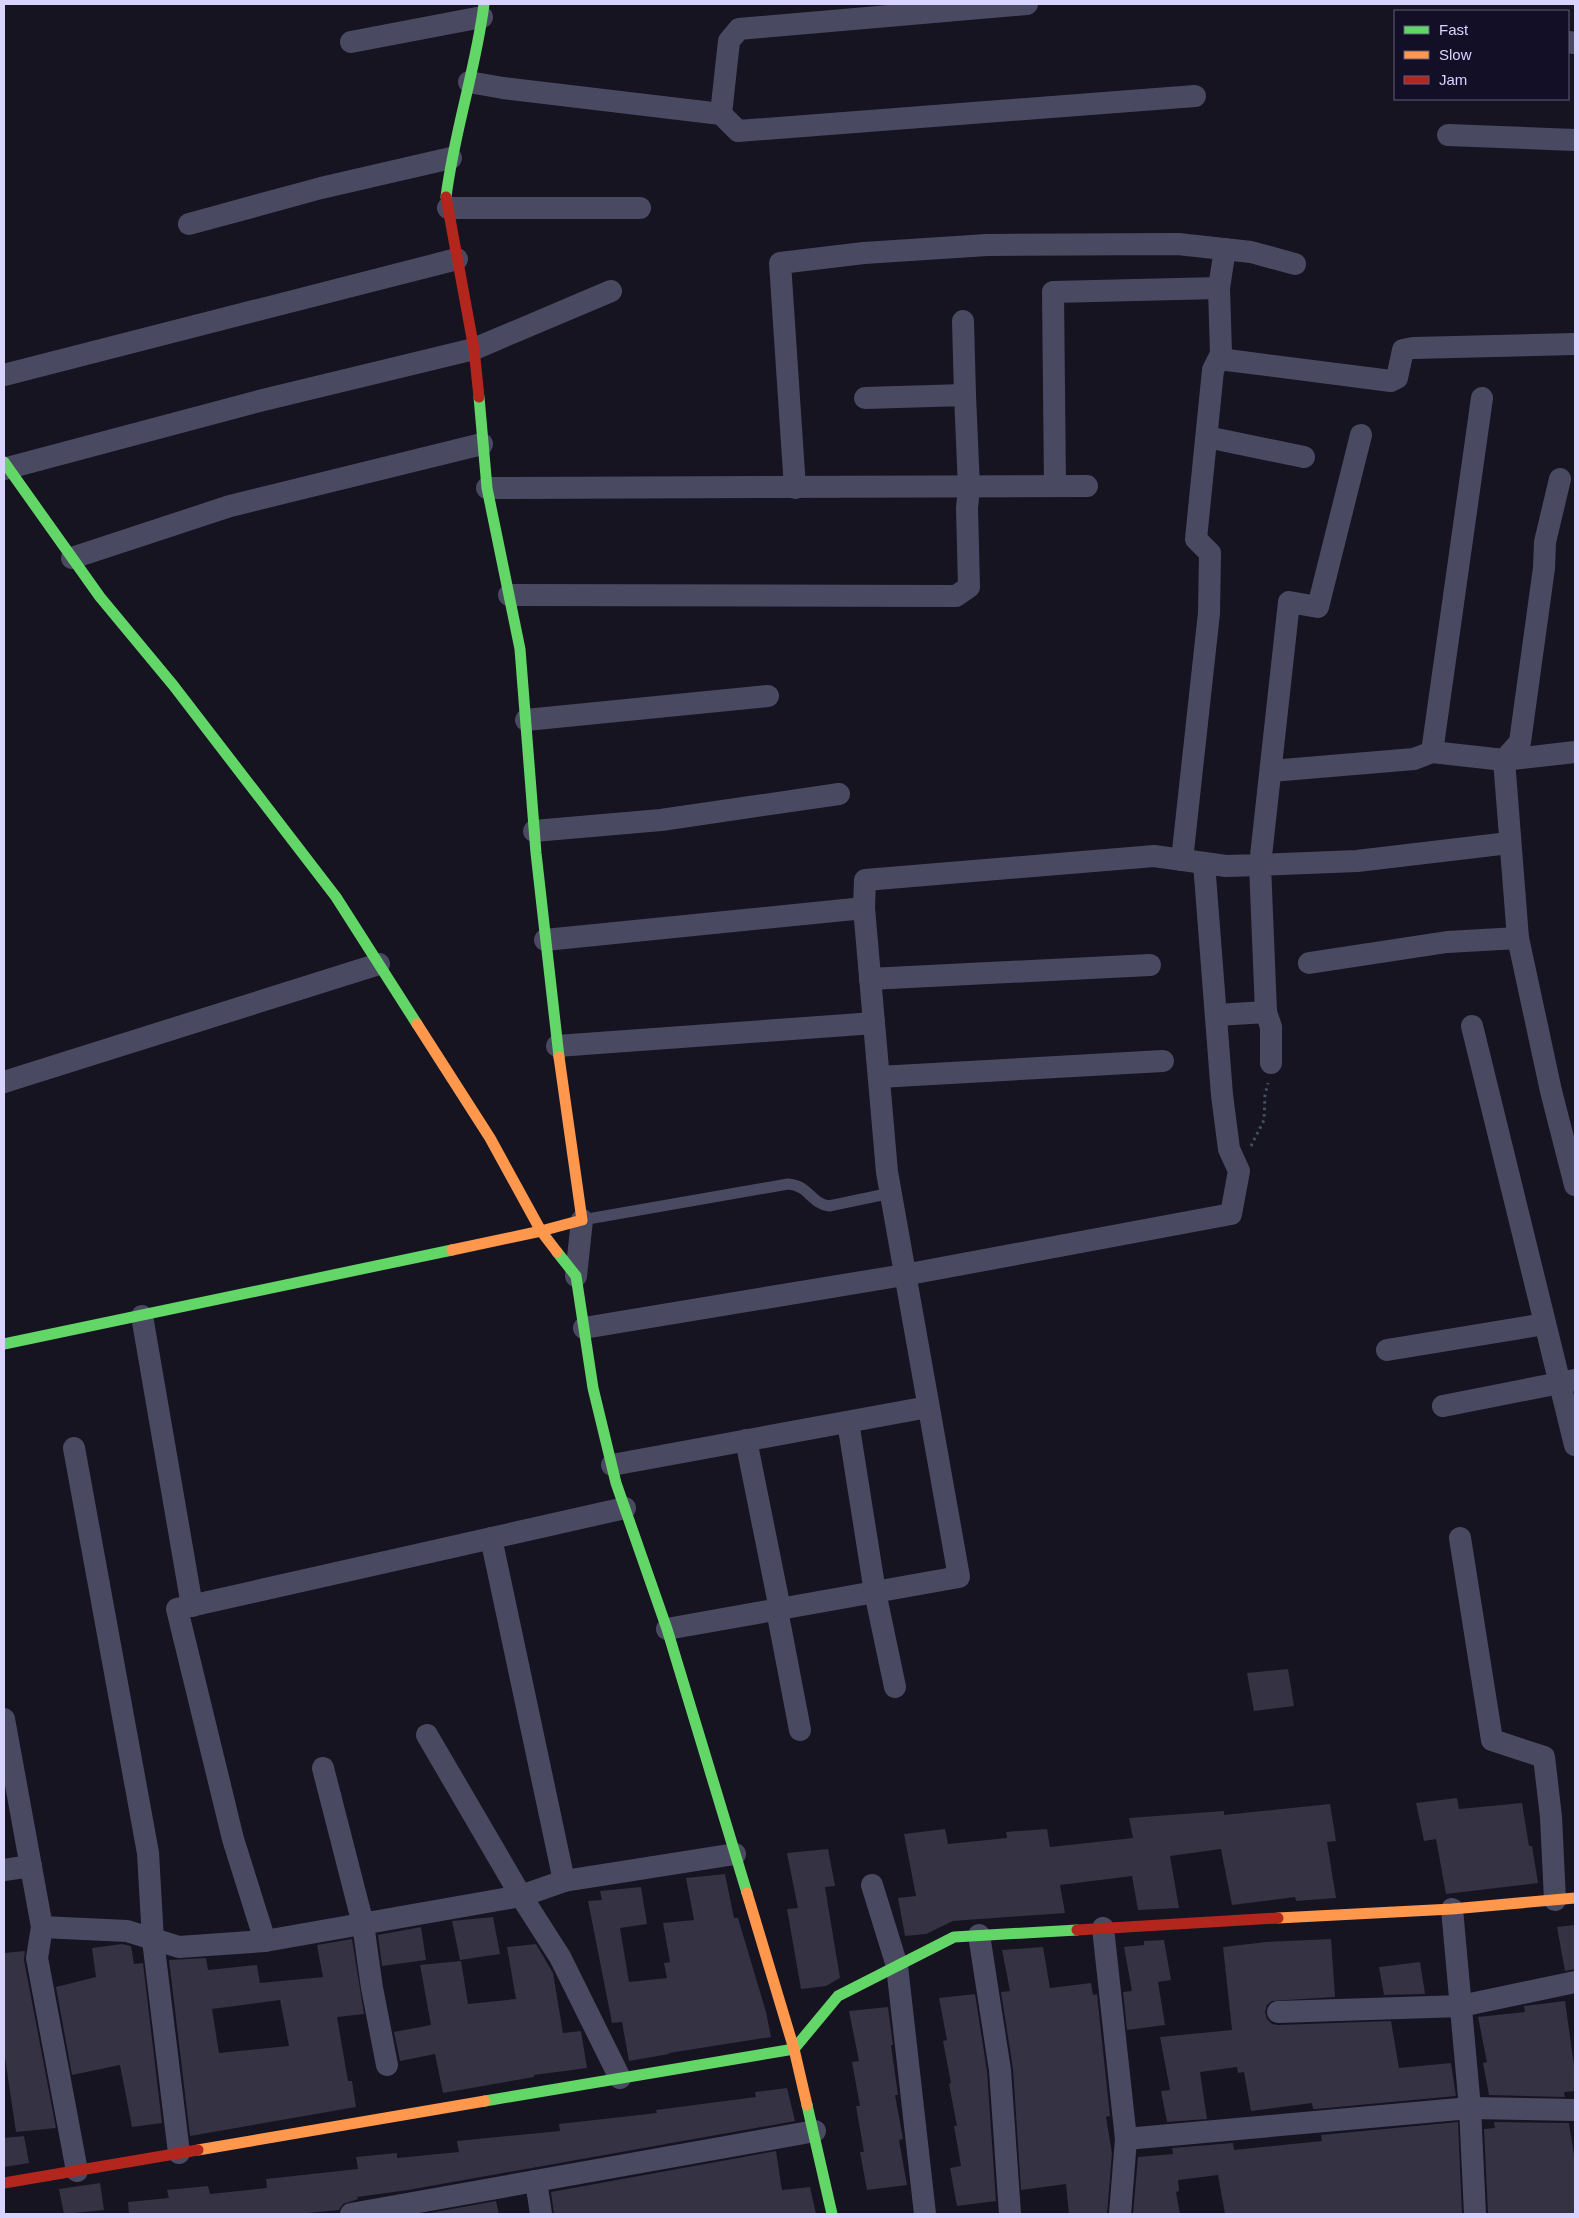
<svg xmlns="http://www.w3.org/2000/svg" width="1579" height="2218" viewBox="0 0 1579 2218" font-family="Helvetica,sans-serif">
	<rect width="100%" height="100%" fill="#161421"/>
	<g fill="#343243" fill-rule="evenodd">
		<path d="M1288,1669L1294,1706L1254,1711L1247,1673Z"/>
		<path d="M1457,1798L1459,1809L1522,1803L1529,1846H1532L1538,1883L1446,1894L1436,1839L1424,1841L1416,1803Z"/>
		<path d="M1330,1804L1336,1841L1327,1842L1336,1898L1296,1901L1295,1897L1232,1905L1221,1849L1170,1856L1179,1908L1138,1910L1132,1876L1060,1885L1065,1913L953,1921L926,1934L905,1936L898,1898L916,1896L904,1834L945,1829L948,1844L1007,1838L1006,1832L1047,1829L1050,1847L1133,1838L1129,1818L1224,1811V1815Z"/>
		<path d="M828,1849L835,1886L825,1887L840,1978L826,1986L801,1989L787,1909L798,1908L787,1853Z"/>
		<path d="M725,1874L734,1918H738L766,2012L771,2037L669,2053V2054L629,2061L622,2022L612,2023L588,1901L602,1900L600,1891L641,1887L647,1924L620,1928L629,1982L667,1978L664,1963L670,1962L663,1923L694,1920L686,1878Z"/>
		<path d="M493,1917L500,1954L460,1960L452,1921Z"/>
		<path d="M1575,1925V1969L1565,1971L1557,1927Z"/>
		<path d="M421,1927L426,1960L382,1966L378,1935Z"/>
		<path d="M352,1939L364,2014L337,2017L348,2081H352L356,2107L190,2136L169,1960L206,1958L208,1970L257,1965L260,1983L323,1977L317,1945ZM280,2000L289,2046L219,2053L212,2009Z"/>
		<path d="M1331,1939L1335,1997L1272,2001L1267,2005L1265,2012L1267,2019L1272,2024L1278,2025L1391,2021L1399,2068L1451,2063L1456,2096L1316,2109H1313L1312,2103L1251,2111L1244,2072L1238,2073L1237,2067L1200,2072L1207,2119L1167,2122L1161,2091L1170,2090L1160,2037L1232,2030L1223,1947L1266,1942Z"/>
		<path d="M1164,1940L1171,1980L1158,1982L1165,2025L1127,2030L1123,1992L1132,1991L1124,1947L1144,1945V1941Z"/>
		<path d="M122,1944L131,1946L134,1964L143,1963L162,2123L132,2127L120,2065L72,2075L56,1987L96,1977L92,1948Z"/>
		<path d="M536,1944L553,1973L563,2033L581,2031L587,2068L534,2075V2077L443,2093L435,2054L400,2061L394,2032L431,2025L420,1965L461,1961L468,2004L516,1999L507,1947Z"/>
		<path d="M1043,1947L1050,1988L1091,1983L1093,1995L1097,1994L1110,2116L1106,2117L1112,2153L1107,2214H1069L1066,2184L1021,2190L1013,2069L1001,1992L1010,1991L1002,1950Z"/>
		<path d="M25,1951L24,1960L56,2128L16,2132L4,2051V1953Z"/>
		<path d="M1420,1962L1425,1994L1384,1995L1379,1967Z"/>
		<path d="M975,1994L987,2071L996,2201L957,2206L950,2168L961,2166L954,2126H957L949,2084L951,2083L943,2041L947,2040L939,1998Z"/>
		<path d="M1565,2001L1575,2073V2091L1564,2092L1565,2097L1489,2095L1483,2063L1487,2062L1478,2017L1525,2012L1524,2006Z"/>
		<path d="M888,2007L893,2045H891L898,2095H895L903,2139L899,2140L907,2185L867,2190L860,2152H864L856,2106H860L852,2062L859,2061L849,2011Z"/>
		<path d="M787,2088L795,2121L408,2190L357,2197L358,2199L343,2204L339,2210L296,2214H129L128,2202L169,2198L167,2190L208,2186L210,2194L267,2188L266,2179L358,2169L356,2157L397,2153V2158L459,2152L457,2141L560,2131L559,2124L657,2113L656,2110L756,2097L755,2092Z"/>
		<path d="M1458,2122L1462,2214H1225L1218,2175L1178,2180L1179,2191L1176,2192L1180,2214H1133L1138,2157L1173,2154L1172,2148L1233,2143L1234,2150L1322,2141L1321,2135Z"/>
		<path d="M1494,2122L1569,2123L1575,2162V2214H1488L1484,2129L1495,2128Z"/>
		<path d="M24,2136L29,2163L4,2167V2138Z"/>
		<path d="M776,2151L782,2190L810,2187L816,2214H554L551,2192Z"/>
		<path d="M100,2183L104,2210L64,2214L59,2189Z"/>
		<path d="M496,2201L499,2214H424Z"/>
	</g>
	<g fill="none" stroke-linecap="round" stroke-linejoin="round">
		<path stroke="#44505f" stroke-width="3" stroke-dasharray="2.5 4" stroke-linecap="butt" d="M1251,1146L1264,1120L1265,1095L1268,1083"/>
		<path stroke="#4a4962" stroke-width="11" d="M582,1220L788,1184C809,1185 811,1204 829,1206L891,1193"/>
		<g stroke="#4a4962" stroke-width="22">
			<path d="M351,42L482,17"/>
			<path d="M1568,42L1575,43"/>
			<path d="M469,82L503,88L721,114L738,131L1195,96"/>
			<path d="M721,114L729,41L739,29L1027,4"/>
			<path d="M1448,135L1575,140"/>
			<path d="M448,208H640"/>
			<path d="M189,224L321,188L451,158"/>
			<path d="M963,321L965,395"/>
			<path d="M1221,354L1227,360L1391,381L1397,378L1403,350L1413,348L1575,344"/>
			<path d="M4,375L457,259"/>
			<path d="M1207,437L1304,457"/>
			<path d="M4,469L259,401L474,349L611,291"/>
			<path d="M1560,479L1545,542L1544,568L1520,742L1504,760L1518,938L1551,1091L1575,1185"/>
			<path d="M1055,486L1053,292L1219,288"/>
			<path d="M487,488L1087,486"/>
			<path d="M795,488L780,263L864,253L987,245L1178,244L1251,252L1295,264"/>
			<path d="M72,558L230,506L482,444"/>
			<path d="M509,595L956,596L969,587L967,508L969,488L965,395L865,398"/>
			<path d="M526,720L768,696"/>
			<path d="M1432,752L1482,398"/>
			<path d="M1271,771L1414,759L1432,752L1504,760L1575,752"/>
			<path d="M534,831L661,820L839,794"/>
			<path d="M1182,860L1209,613L1210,553L1196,539L1213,370L1221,354L1219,288L1225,249"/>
			<path d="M864,908L865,880L1154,856L1226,866L1260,865L1289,602L1318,607L1361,435"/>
			<path d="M545,940L864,908L887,1172L959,1577L667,1629"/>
			<path d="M1309,963L1447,942L1518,938"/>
			<path d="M870,979L1150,965"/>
			<path d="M1266,1012L1271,1027V1063"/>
			<path d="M1217,1015L1266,1012L1260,865L1357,861L1509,843"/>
			<path d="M1472,1026L1575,1445"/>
			<path d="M557,1046L874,1023"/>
			<path d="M879,1077L1163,1061"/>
			<path d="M4,1082L379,964"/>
			<path d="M576,1276L582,1220"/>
			<path d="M142,1316L192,1606"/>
			<path d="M584,1328L904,1275L1231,1214L1239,1171L1229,1149L1222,1095L1204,863"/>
			<path d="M1387,1350L1545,1324"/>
			<path d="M1443,1406L1575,1380"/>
			<path d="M848,1422L875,1592L895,1687"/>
			<path d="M746,1440L780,1609"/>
			<path d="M74,1448L148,1853L153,1940L179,2153"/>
			<path d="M612,1465L928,1407"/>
			<path d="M491,1538L564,1881"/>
			<path d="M1460,1538L1492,1740L1544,1757L1551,1817L1555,1900"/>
			<path d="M777,1610L800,1730"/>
			<path d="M4,1719L42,1927L37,1958L77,2171"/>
			<path d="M427,1735L521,1896L560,1957L620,2078"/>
			<path d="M323,1768L363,1924L372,1988L387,2065"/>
			<path d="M4,1870L31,1866"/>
			<path d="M872,1885L897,1966L925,2214"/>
			<path d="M1452,1909L1470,2108L1475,2214"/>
			<path d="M42,1927L127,1931L179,1947L265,1941L521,1896L564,1881L735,1854"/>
			<path d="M1103,1928L1126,2139L1120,2214"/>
			<path d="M979,1935L1000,2070L1010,2214"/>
			<path d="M265,1941L233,1839L177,1609L625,1508"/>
			<path d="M1278,2012L1461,2006L1575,1982"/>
			<path d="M1126,2139L1470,2108L1575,2110"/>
			<path d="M536,2181L541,2214"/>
			<path d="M351,2214L815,2131"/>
		</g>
		<g stroke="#63d668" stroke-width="11">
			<path d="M446,197C454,132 476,69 484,4"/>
			<path d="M479,397L487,488L520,649L536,853L559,1057"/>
			<path d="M4,462L100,597L173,685L336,897L417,1024"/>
			<path d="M557,1252L576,1276L593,1388L616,1483L667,1629L747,1893"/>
			<path d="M4,1344L452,1250"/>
			<path d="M485,2101L794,2049L838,1996L954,1937L1077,1930"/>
			<path d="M807,2105L832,2214"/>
		</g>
		<g stroke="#ff974d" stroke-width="11">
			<path d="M417,1024L490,1138L541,1231L557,1252"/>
			<path d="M452,1250L541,1231L582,1220L559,1057"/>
			<path d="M747,1893L794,2049L807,2105"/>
			<path d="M1278,1918L1452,1909L1575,1898"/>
			<path d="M198,2150L485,2101"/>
		</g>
		<g stroke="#b3261e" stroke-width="11">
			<path d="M446,197L474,349L479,397"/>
			<path d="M1077,1930L1278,1918"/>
			<path d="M4,2183L198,2150"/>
		</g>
	</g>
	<rect width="1579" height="2218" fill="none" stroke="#d9d4ff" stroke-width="10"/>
	<rect x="1394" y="10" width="175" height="90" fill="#130f26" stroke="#625e7d"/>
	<rect x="1404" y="26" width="25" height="8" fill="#63d668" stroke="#625e7d"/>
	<text x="1439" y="35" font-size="15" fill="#d9d4ff">Fast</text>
	<rect x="1404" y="51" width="25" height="8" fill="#ff974d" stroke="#625e7d"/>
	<text x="1439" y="60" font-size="15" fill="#d9d4ff">Slow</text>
	<rect x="1404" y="76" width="25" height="8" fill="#b3261e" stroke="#625e7d"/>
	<text x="1439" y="85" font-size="15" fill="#d9d4ff">Jam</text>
</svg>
